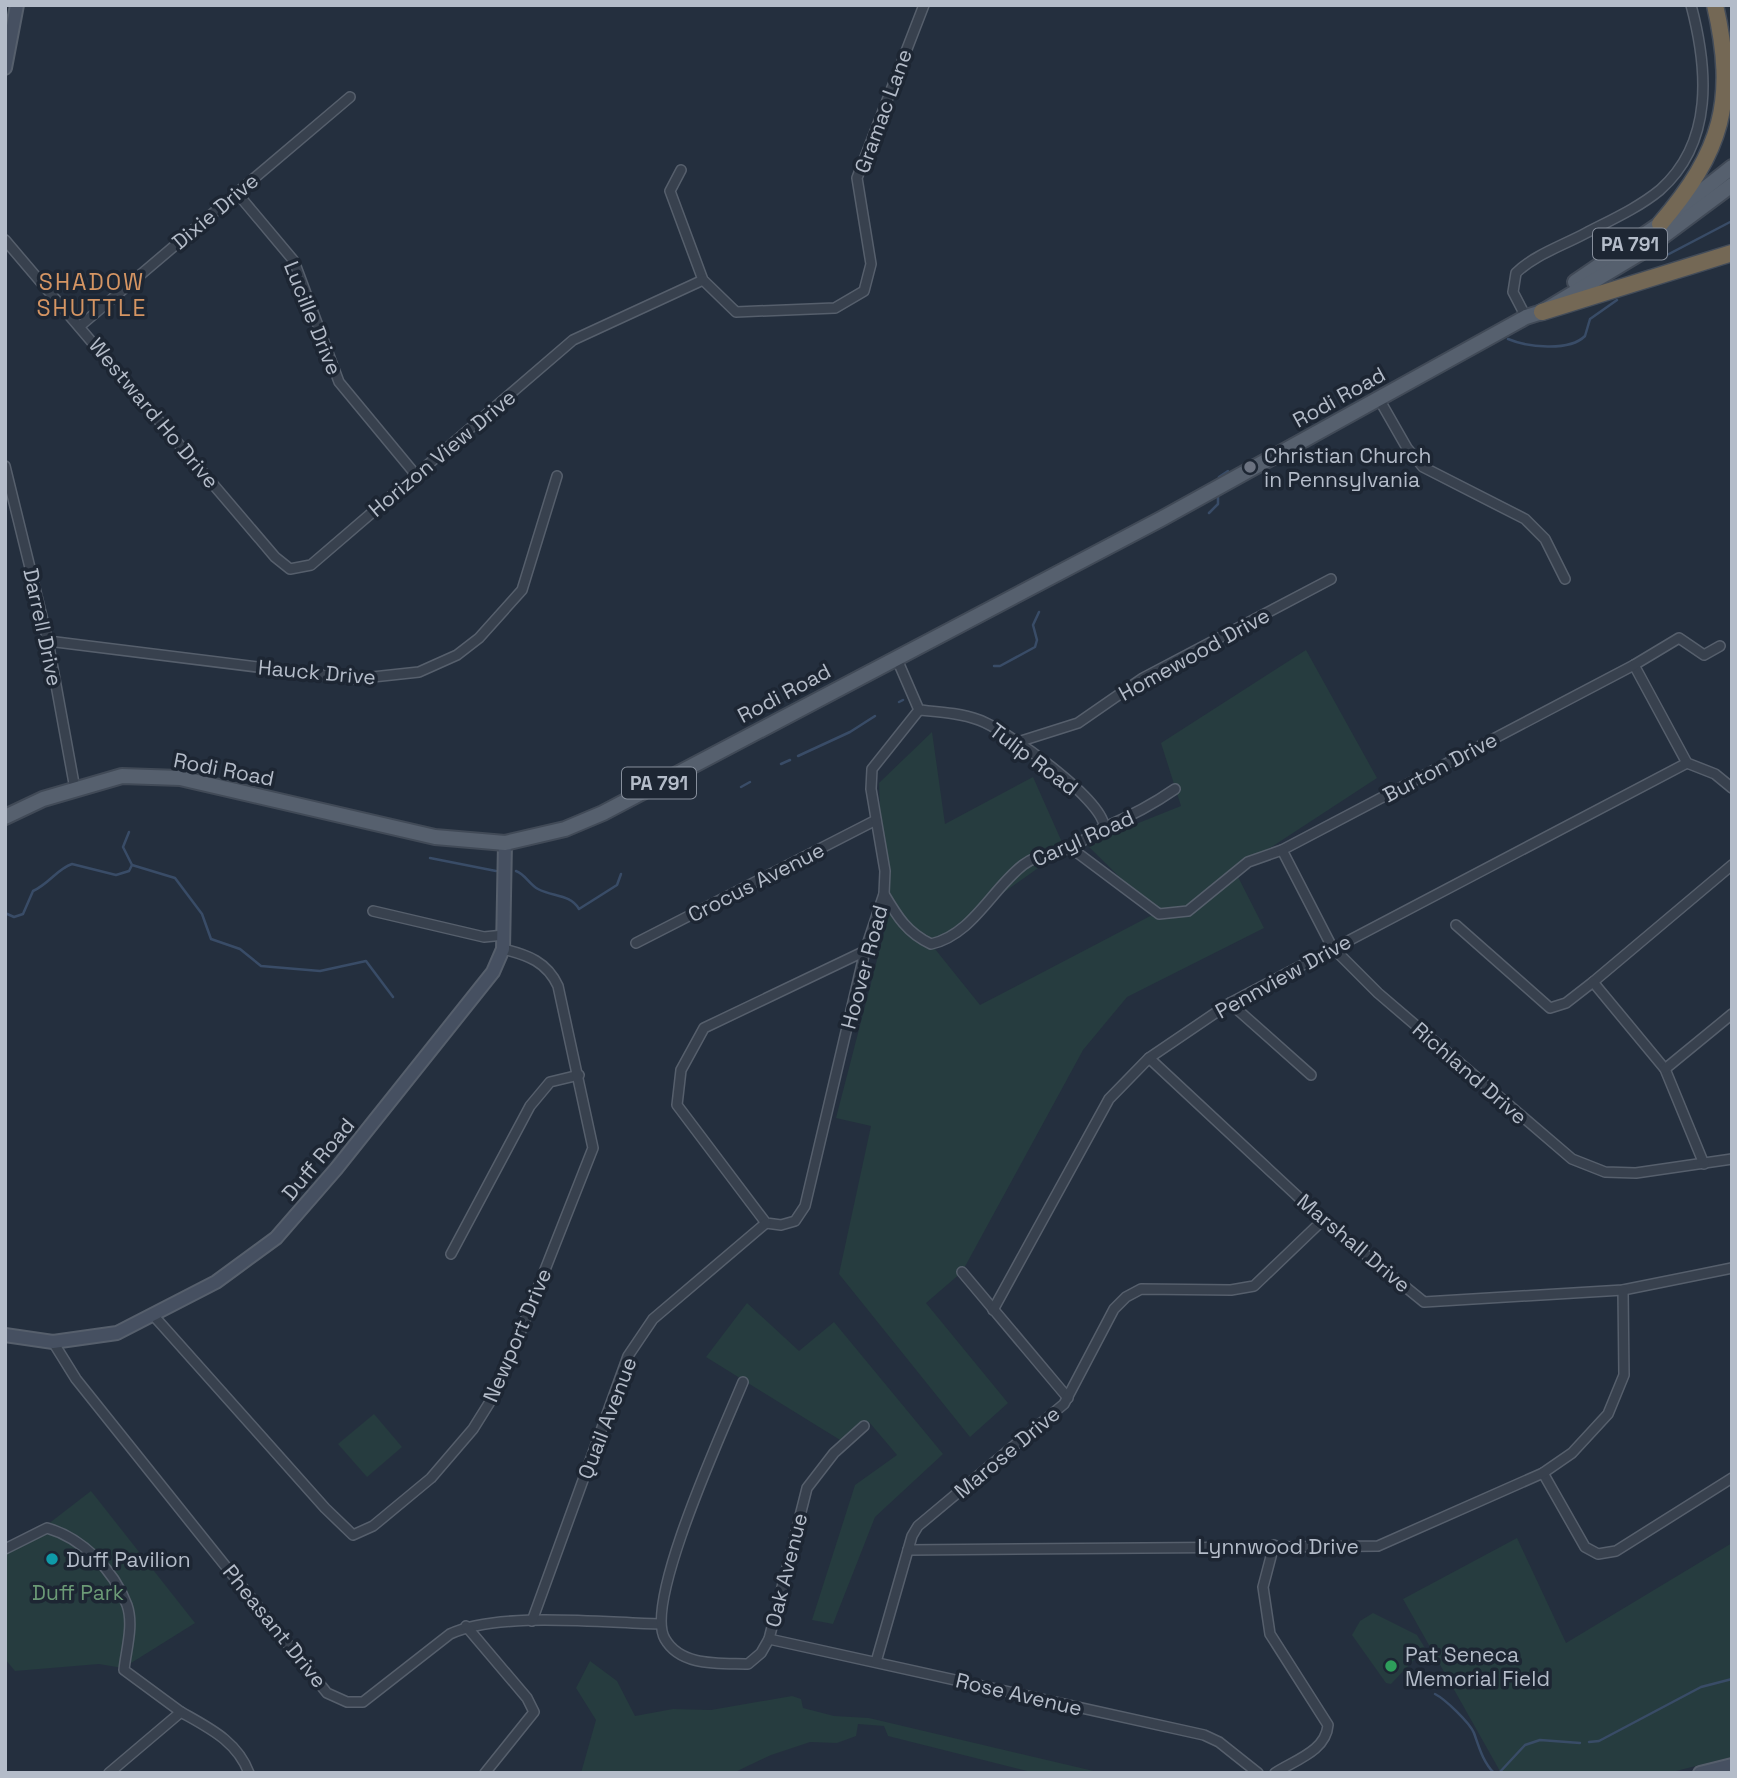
<svg xmlns="http://www.w3.org/2000/svg" width="1737" height="1778" viewBox="0 0 1737 1778" font-family="'Space Grotesk',sans-serif">
	<rect width="100%" height="100%" fill="#242f3e"/>
	<g fill="#263c3f">
		<path d="M1306,650L1377,778L1235,871L1264,928L1127,997L1083,1050L962,1272L926,1303L1008,1403L970,1437L839,1274L871,1126L836,1118L885,929L879,783L932,732L945,824L1033,777L1065,849L931,944L980,1005L1156,913L1086,844L1181,806L1161,743Z"/>
		<path d="M747,1303L799,1351L834,1322L943,1454L875,1517L833,1624L812,1620L855,1485L897,1455L869,1422L845,1443L706,1357Z"/>
		<path d="M374,1414L402,1447L367,1477L338,1444Z"/>
		<path d="M91,1491L195,1623L123,1668L99,1664L15,1671L5,1659V1550L43,1528Z"/>
		<path d="M1517,1538L1566,1643L1732,1543V1757L1668,1773H1501L1403,1599Z"/>
		<path d="M1373,1613L1417,1635L1425,1648L1391,1684L1386,1683L1352,1635L1360,1621Z"/>
		<path d="M590,1661L617,1681L635,1716L673,1709L711,1710L792,1696L801,1699L803,1708L834,1716L869,1718L1102,1773H1035L888,1736L884,1726L858,1724L856,1736L837,1743L810,1742L771,1755L733,1773H581L596,1720L576,1688Z"/>
	</g>
	<g fill="none" stroke-linecap="round" stroke-linejoin="round">
		<g stroke="#394c67" stroke-width="2.5">
			<path d="M1665,256L1732,221"/>
			<path d="M1508,339C1527,347 1569,352 1585,336L1590,319L1617,300"/>
			<path d="M1218,482L1219,477L1228,471"/>
			<path d="M1209,513L1218,504V496"/>
			<path d="M994,666H1000L1035,647L1037,640L1033,625L1039,612"/>
			<path d="M899,702L903,700"/>
			<path d="M798,756L850,732L875,716"/>
			<path d="M781,764L790,760"/>
			<path d="M741,787L750,782"/>
			<path d="M430,858L496,871"/>
			<path d="M132,865L175,878L202,914L211,939L240,949L261,966L320,971L366,961L393,997"/>
			<path d="M516,871C526,875 529,884 538,889C553,897 570,894 579,909L617,885L621,874"/>
			<path d="M5,913L14,917L23,914L33,891C50,883 57,869 72,864L116,875L129,871L132,865L123,847L129,832"/>
			<path d="M1435,1694C1445,1699 1470,1723 1474,1733C1479,1747 1483,1762 1494,1773"/>
			<path d="M1589,1742L1599,1741L1701,1687L1732,1679"/>
			<path d="M1499,1773L1525,1745L1540,1740L1580,1743"/>
		</g>
		<g stroke="#565f6c" stroke-width="12">
			<g id="street">
				<path d="M681,170L670,191L703,280L736,312L835,308L864,291L871,264L857,178L924,5"/>
				<path d="M237,193L294,261L339,382L416,475"/>
				<path d="M5,240L275,557L290,569L311,565L573,340L703,280"/>
				<path d="M1526,317L1513,292L1516,273C1534,255 1564,245 1586,233C1611,220 1638,208 1660,190C1714,142 1708,69 1691,5"/>
				<path d="M80,326L350,97"/>
				<path d="M1379,399L1407,448L1423,467L1525,519L1545,539L1565,579"/>
				<path d="M5,466L48,641L75,789"/>
				<path d="M48,641L354,679L419,672L457,655L479,638L522,590L557,476"/>
				<path d="M896,657L919,710C939,712 960,713 979,720C1005,729 1104,800 1104,827"/>
				<path d="M1634,665L1687,763L1715,774L1732,788"/>
				<path d="M1018,742L1078,723L1143,678L1331,579"/>
				<path d="M1071,848L1159,914L1188,911L1248,862L1282,850L1634,665L1679,638L1704,655L1720,646"/>
				<path d="M1282,850L1332,947L1378,993L1572,1159L1605,1172L1636,1173L1732,1159"/>
				<path d="M884,894C897,916 907,933 931,944C972,935 992,889 1023,865C1038,853 1057,855 1073,847C1084,841 1093,832 1105,827C1131,816 1152,805 1175,789"/>
				<path d="M373,911L484,937L504,935"/>
				<path d="M1456,925L1550,1008L1566,1003L1593,982L1732,865"/>
				<path d="M636,943L876,820"/>
				<path d="M865,951L704,1028L681,1070L677,1105L766,1223L781,1225L795,1221L805,1206L865,951L884,894L885,871L871,789L872,769L919,710"/>
				<path d="M1593,982L1665,1069L1704,1164"/>
				<path d="M1230,1003L1311,1075"/>
				<path d="M1149,1058L1323,1220L1424,1302L1623,1290L1732,1268"/>
				<path d="M1665,1069L1732,1014"/>
				<path d="M451,1254L530,1106L550,1082L579,1075"/>
				<path d="M962,1272L1068,1398"/>
				<path d="M993,1310L1109,1099L1149,1058L1230,1003L1687,763"/>
				<path d="M153,1315L325,1508L353,1535L373,1526L431,1478L473,1429L498,1389L593,1148L558,986C547,962 528,955 503,949"/>
				<path d="M53,1342L76,1379L327,1693L347,1702H363L450,1634C499,1611 604,1623 660,1624"/>
				<path d="M743,1382C725,1426 643,1603 665,1639C681,1667 720,1663 748,1664L761,1653L769,1639L807,1488L834,1453L864,1426"/>
				<path d="M1543,1473L1585,1547L1598,1554L1616,1551L1732,1478"/>
				<path d="M1274,1545L1263,1587L1270,1634L1328,1725C1326,1751 1295,1760 1275,1773"/>
				<path d="M5,1549L47,1528C82,1538 114,1570 127,1605C134,1625 126,1650 124,1670L181,1712"/>
				<path d="M908,1550L1378,1546L1543,1473L1572,1453L1608,1414L1624,1375L1623,1290"/>
				<path d="M532,1621L628,1356L653,1319L766,1223"/>
				<path d="M466,1626L527,1698L534,1712L485,1773"/>
				<path d="M769,1639L1204,1735L1219,1742L1258,1773"/>
				<path d="M876,1662L912,1536L918,1526L1064,1404L1114,1309L1126,1297L1141,1289L1231,1290L1254,1286L1323,1220"/>
				<path d="M109,1773L181,1712C209,1728 237,1741 249,1773"/>
			</g>
		</g>
		<g stroke="#565f6c" stroke-width="16">
			<g id="secondary">
				<path d="M5,68L17,5"/>
				<path d="M5,1335L53,1342L117,1333L216,1282L276,1238L336,1169L493,972L503,949L505,843"/>
				<path d="M1700,1773L1732,1765"/>
			</g>
		</g>
		<g stroke="#414a57" stroke-width="18">
			<g id="primary">
				<path d="M1575,282L1660,224L1732,167"/>
				<path d="M5,817L43,799L122,776L180,778L435,837L505,843L565,829L603,813L1161,519L1526,317L1542,312L1642,252L1732,185"/>
			</g>
		</g>
		<g stroke="#434c59" stroke-width="19">
			<g id="highway">
				<path d="M1660,224C1722,151 1737,101 1715,5"/>
				<path d="M1542,312L1732,253"/>
			</g>
		</g>
		<use href="#street" stroke="#38414e" stroke-width="9"/>
		<use href="#secondary" stroke="#465061" stroke-width="12"/>
		<use href="#primary" stroke="#56606e" stroke-width="14"/>
		<use href="#highway" stroke="#746855" stroke-width="16"/>
	</g>
	<circle fill="#6b7280" stroke="#1d2633" stroke-width="2.5" cx="1250" cy="467" r="7"/>
	<circle fill="#0f9aa8" stroke="#1d2633" stroke-width="2.5" cx="52" cy="1559" r="7"/>
	<circle fill="#2e9e5b" stroke="#1d2633" stroke-width="2.5" cx="1391" cy="1666" r="7"/>
	<g text-anchor="middle" dominant-baseline="central" stroke-width="7" stroke-linejoin="round" paint-order="stroke">
		<g fill="#1d2633" stroke="#878f9c" stroke-width="2">
			<rect x="1593" y="228.5" width="74" height="31" rx="5"/>
			<rect x="622" y="767.5" width="74" height="31" rx="5"/>
		</g>
		<g font-size="19" font-weight="bold" fill="#b4bcc9">
			<text x="1630" y="244">PA 791</text>
			<text x="659" y="783">PA 791</text>
		</g>
		<g font-size="21" fill="#b4bcc9" stroke="#1d2633">
			<text transform="translate(883 111) rotate(-70)">Gramac Lane</text>
			<text transform="translate(215 211) rotate(-40)">Dixie Drive</text>
			<text transform="translate(313 318) rotate(68)">Lucille Drive</text>
			<text transform="translate(1339 397) rotate(-29)">Rodi Road</text>
			<text transform="translate(154 413) rotate(50)">Westward Ho Drive</text>
			<text transform="translate(442 453) rotate(-40)">Horizon View Drive</text>
			<text transform="translate(43 627) rotate(78)">Darrell Drive</text>
			<text transform="translate(1194 654) rotate(-29)">Homewood Drive</text>
			<text transform="translate(317 672) rotate(5)">Hauck Drive</text>
			<text transform="translate(784 693) rotate(-28)">Rodi Road</text>
			<text transform="translate(1034 759) rotate(37)">Tulip Road</text>
			<text transform="translate(1440 767) rotate(-28)">Burton Drive</text>
			<text transform="translate(224 769) rotate(11)">Rodi Road</text>
			<text transform="translate(1083 838) rotate(-24)">Caryl Road</text>
			<text transform="translate(756 882) rotate(-27)">Crocus Avenue</text>
			<text transform="translate(864 967) rotate(-75)">Hoover Road</text>
			<text transform="translate(1283 976) rotate(-29)">Pennview Drive</text>
			<text transform="translate(1470 1073) rotate(41)">Richland Drive</text>
			<text transform="translate(318 1159) rotate(-50)">Duff Road</text>
			<text transform="translate(1354 1243) rotate(40)">Marshall Drive</text>
			<text transform="translate(517 1335) rotate(-67)">Newport Drive</text>
			<text transform="translate(607 1418) rotate(-69)">Quail Avenue</text>
			<text transform="translate(1007 1452) rotate(-40)">Marose Drive</text>
			<text x="1278" y="1546">Lynnwood Drive</text>
			<text transform="translate(786 1570) rotate(-76)">Oak Avenue</text>
			<text transform="translate(275 1626) rotate(51)">Pheasant Drive</text>
			<text transform="translate(1019 1694) rotate(13)">Rose Avenue</text>
		</g>
		<g font-size="21" fill="#b4bcc9" stroke="#1d2633" text-anchor="start">
			<text x="1264" y="455">Christian Church<tspan x="1264" dy="24">in Pennsylvania</tspan></text>
			<text x="66" y="1559">Duff Pavilion</text>
			<text x="1405" y="1654">Pat Seneca<tspan x="1405" dy="24">Memorial Field</tspan></text>
		</g>
		<g font-size="21" fill="#6b9a76" stroke="#1d2633">
			<text x="78" y="1592">Duff Park</text>
		</g>
		<g font-size="23" letter-spacing="2" fill="#d59563" stroke="#1d2633">
			<text x="92" y="282">SHADOW<tspan x="92" dy="26">SHUTTLE</tspan></text>
		</g>
	</g>
	<rect width="1737" height="1778" fill="none" stroke="#b4bcc9" stroke-width="14"/>
</svg>
